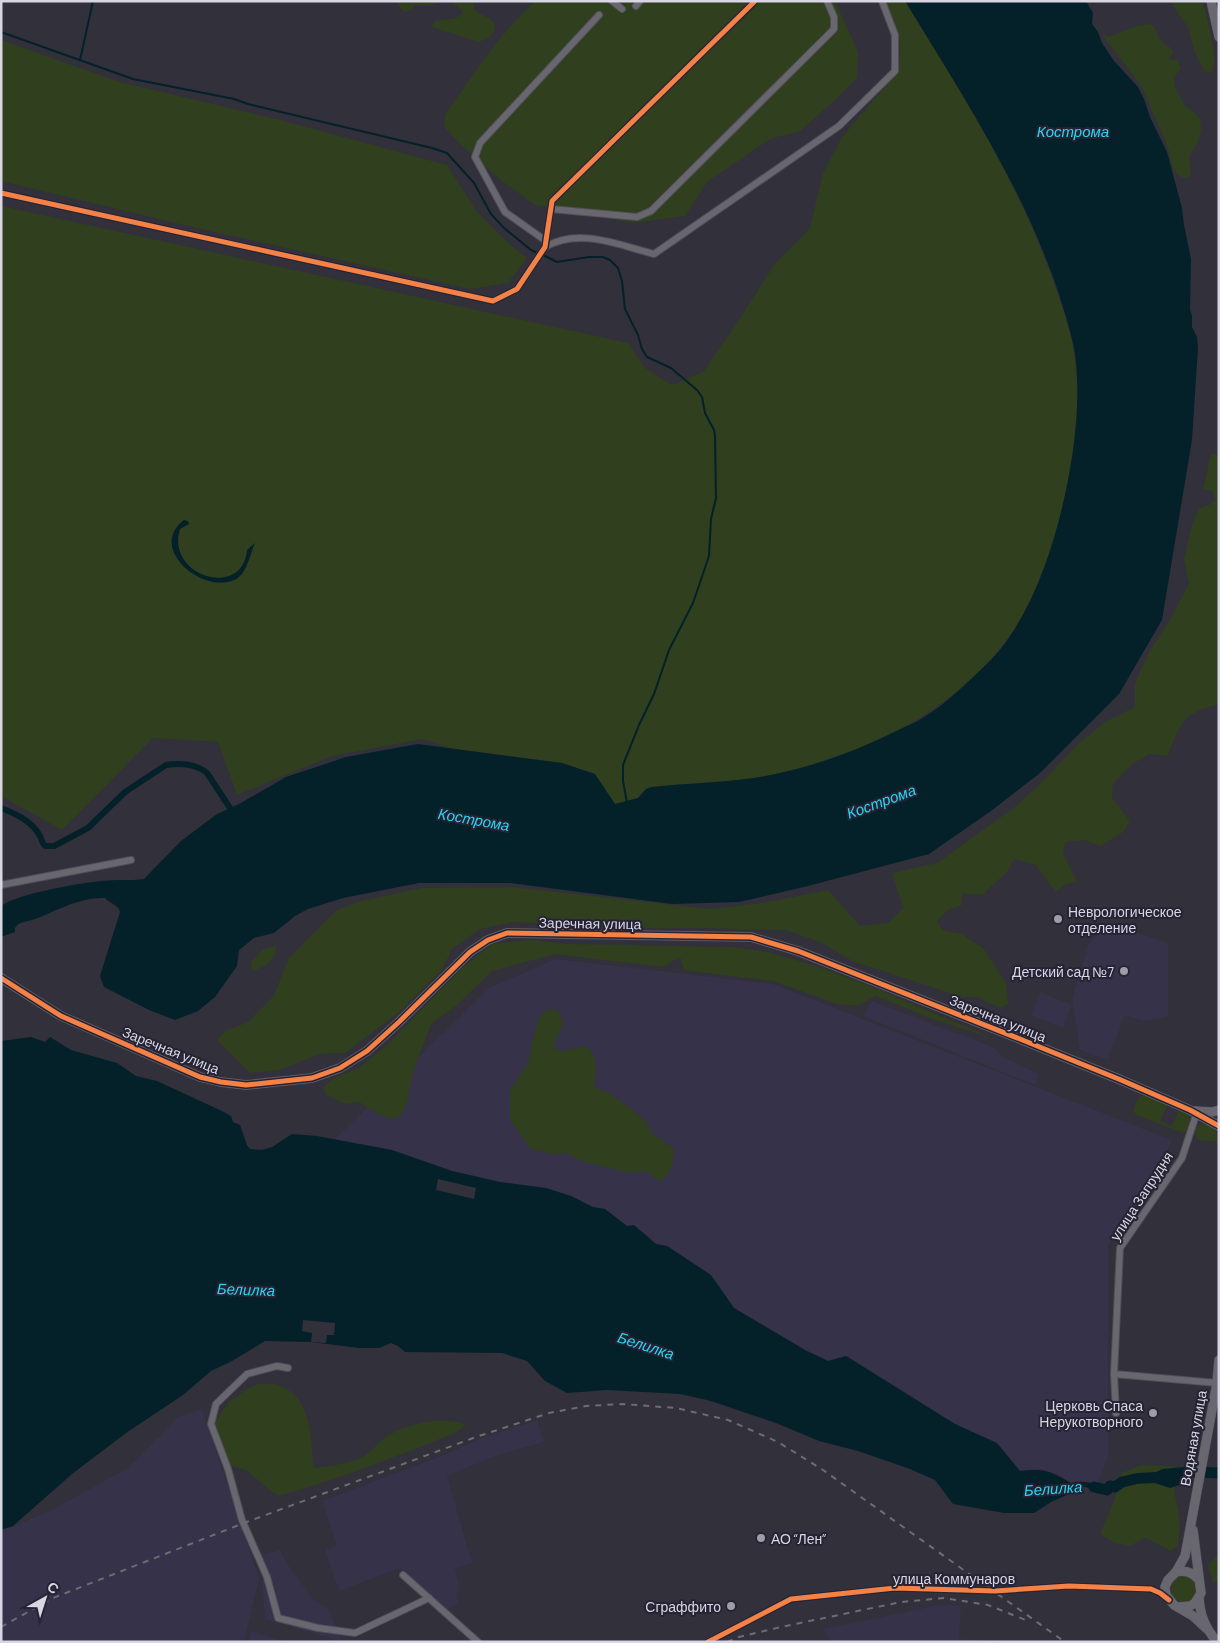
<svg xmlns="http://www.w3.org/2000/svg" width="1220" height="1643" viewBox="0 0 1220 1643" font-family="Barlow,sans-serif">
	<rect width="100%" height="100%" fill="#32303b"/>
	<g fill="#353249">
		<path d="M1108,927L1130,930L1168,943V1016L1144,1021L1125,1015L1108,1060L1080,1050L1072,999L1089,943Z"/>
		<path d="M555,959L773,984L1172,1140L1148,1194L1108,1245V1457L1097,1485L1078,1481L1071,1483L1057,1474L1040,1469L1020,1471L997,1443L955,1424L847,1356L828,1361L805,1350L734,1308L710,1275L667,1246L656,1244L647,1235L627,1226L605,1209L593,1207L571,1196L546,1188L500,1182L452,1171L392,1150L334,1140L489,988Z"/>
		<path d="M1040,992L1072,1005L1063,1028L1031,1015Z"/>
		<path d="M872,1001L995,1048L1003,1057L1039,1074L1035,1085L863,1016Z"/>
		<path d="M202,1409L259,1579L244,1642H1V1531L52,1510L129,1467L178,1417Z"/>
		<path d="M537,1420L544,1442L498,1455L447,1476L472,1563L455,1568L460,1592L456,1593L458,1603L448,1610L400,1568L339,1591L325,1550L337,1545L322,1501L441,1456L485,1437Z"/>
		<path d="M280,1550L286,1562L313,1599L329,1610L341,1638L339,1641L265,1619L260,1556Z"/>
		<path d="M944,1604L961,1606L959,1639L1017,1642H832L823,1629Z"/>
		<path d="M251,1631L286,1642H248Z"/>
	</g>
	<g fill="#303f1e">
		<path d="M396,1H443L428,6L415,5L411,10L405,12L400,8Z"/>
		<path d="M451,1H475L473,6C477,16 487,15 494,22V32L487,39L478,42L432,27L435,21L455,18L462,14V11Z"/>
		<path d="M536,1H835L858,52L857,78L835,100L800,131L770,139L707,182L685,216L634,223L535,205L502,181L462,146L444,127L445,115C473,75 499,33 536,1Z"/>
		<path d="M885,1H905C959,89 1015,175 1050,273C1058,295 1067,318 1072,341C1083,393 1074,459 1062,510C1051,555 1034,605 1006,641C948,717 853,760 761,777C739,781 717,781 695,783C679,784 662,787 646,789L638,798L615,804L595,774L562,763L453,749L423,739L332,756L237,795L218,742L153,738L62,830L1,796V206L628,343L645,368L672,385L703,372L735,326L774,265L810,228L823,173L842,137L895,75C907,48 896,26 885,1Z"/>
		<path d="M1172,1H1203C1207,21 1219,55 1212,73L1204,71L1194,50L1188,27L1176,11Z"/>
		<path d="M1151,24L1156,29C1158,40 1163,43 1172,49L1173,54L1168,58L1172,60L1177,59L1181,68L1174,78L1175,87L1185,106L1194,112L1200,119L1201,130L1197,144L1189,156L1191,175L1188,178L1181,177L1174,171L1167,145L1143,90L1137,80L1103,36L1105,34L1109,37L1136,26Z"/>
		<path d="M1,40L120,82L280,120L447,165L477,212L506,241L527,258L508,283L470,289L201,229L1,181Z"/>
		<path d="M1211,454L1219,455V704C1209,707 1197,710 1188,717C1180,723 1171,746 1168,756L1149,754L1131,765L1113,784L1112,798L1130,821L1123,832L1101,846L1085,840L1065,842L1063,854L1077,882L1066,884L1056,892L1036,865L1014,859L1007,872L982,895L963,893L961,906L949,909L937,921L942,930L962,934L984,949L1006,983L1008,1004L1000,1008L977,997H962L852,961L822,943L786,930L702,928H641L513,922L480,929L452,949L442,970L397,1014L345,1053L319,1054L280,1070L250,1073L217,1040L225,1031L248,1022L273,997L289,958L337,910L358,902L421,888L511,887L710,909L762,903L828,890L860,926L888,923L903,908L892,873L937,863L1016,806L1042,782L1078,744L1105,722L1135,707V683L1149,652L1171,618L1189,583L1184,559L1192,525L1199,508L1209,505L1215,500L1213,492L1203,489Z"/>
		<path d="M530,940L568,944L733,947L768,952L813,965L867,985L997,1040L930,1018L876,996L858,1006L837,1004L773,981L684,970L680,957L663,967L555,954L492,971L457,1005L431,1024L413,1072L407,1102L401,1116L392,1119L376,1113L359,1102L345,1104L326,1095L323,1087L334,1078L359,1068L388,1044L463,967L492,944Z"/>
		<path d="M277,945C275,961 266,967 252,971L251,962L262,950Z"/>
		<path d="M556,1009L564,1022L555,1041V1049L562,1051L586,1046C600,1060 595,1069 594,1087L609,1093L631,1109L646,1121L651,1133L674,1148C674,1163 672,1170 661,1181L654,1178L646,1171L629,1173L578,1160L567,1153L552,1154L531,1149L510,1120V1091L529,1061L532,1041L539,1018L545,1011Z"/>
		<path d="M1147,1094L1168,1104L1160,1121L1172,1126L1178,1112H1185L1188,1114C1190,1120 1189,1129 1184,1133L1136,1115L1133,1110C1136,1102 1138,1096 1147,1094Z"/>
		<path d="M1203,1123C1214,1125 1218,1132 1217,1142L1198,1140L1195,1133C1196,1128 1198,1125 1203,1123Z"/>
		<path d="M258,1384C264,1384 272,1383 277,1385C313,1395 310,1439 314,1468C331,1465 353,1464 367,1454C374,1449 380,1440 387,1436C410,1423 442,1415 466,1425L457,1432C398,1456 340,1479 278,1496L244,1469L228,1465L215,1442L216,1420L229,1402L244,1391Z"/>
		<path d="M1140,1465L1173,1466L1175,1495L1180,1522L1178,1545L1171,1551L1145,1538L1130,1546L1115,1543L1100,1534L1114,1501L1122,1473Z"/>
		<path d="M1219,1554V1581L1213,1582L1208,1565Z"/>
		<circle cx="1184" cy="1589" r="13"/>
	</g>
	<g fill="#042129">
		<path d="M905,1H1086L1093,13L1092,24L1098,32L1102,43L1114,61L1138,87L1144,99L1150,117L1167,152L1182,208L1184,225L1191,259L1190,309L1192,316V327L1197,337L1198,348L1192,440L1162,620L1119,694L1040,773L991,811L929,854L808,886L739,902L673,904L510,883H419L343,898L308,909L295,916L274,933L254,938L239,950L237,966L215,997L198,1011L175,1020L149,1010L104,987L100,976L120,912C118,904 110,904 105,898C79,897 59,910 35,919C28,922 19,921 15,928V932L1,937V906C16,894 81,883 101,881C116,879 130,881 144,879L181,841L217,814L239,804L286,777L346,757L418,744L562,763L595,774L615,804L638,798L646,789L651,787C687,783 724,783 760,777C806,769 852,753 894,732C904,727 915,723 924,717C941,707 956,693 971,679C984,667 998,654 1008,639C1035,600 1051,553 1062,508C1074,458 1084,390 1072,339C1041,215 971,109 905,1Z"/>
		<path d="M184,520L188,521L189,524L180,529C165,576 243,600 247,550L255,543C250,554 247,575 234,580C202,594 147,548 184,520Z"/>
		<path d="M31,1037L45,1042L50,1037L71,1050L117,1063L136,1076L157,1081L222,1111L231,1116L233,1122L240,1125L247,1145L250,1149L262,1150L272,1147L292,1134L317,1136L392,1150L452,1171L500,1182L546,1188L571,1196L593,1207L605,1209L627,1226L634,1225L656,1244L667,1246L711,1275L734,1308L805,1350L828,1361L846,1356L955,1424L997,1443L1020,1471C1044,1468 1051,1471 1071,1483C1084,1480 1095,1483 1107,1490L1103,1493L1082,1486L1073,1488L1069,1494L1051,1502L1034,1513H1004L953,1504L935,1480L910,1469L858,1451L819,1441L776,1423L711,1401L680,1394L607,1390L567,1393L545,1381L527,1361L502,1353L405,1352L398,1346L391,1343L379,1348H359L311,1342L265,1341L232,1361L211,1371L183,1395L126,1433L72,1474L13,1526L1,1530V1041Z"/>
		<path d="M1185,1467L1194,1469V1471L1187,1475L1183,1484L1170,1488L1155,1483L1134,1484L1122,1482L1137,1473L1156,1472L1163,1469Z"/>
	</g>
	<g fill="#32303b">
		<path d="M438,1179L476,1188L474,1199L436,1190Z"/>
		<path d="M303,1320L335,1323L334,1335H327L326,1343L311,1342L312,1333L302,1331Z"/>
	</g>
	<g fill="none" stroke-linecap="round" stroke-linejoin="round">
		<g stroke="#042129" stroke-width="2">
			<path d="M1,32L133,79L234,99L248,104L432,148L447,153L474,183L491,214L504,228L531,250L538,253"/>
			<path d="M80,60L93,1"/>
			<path d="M543,255L557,262L589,257H603L610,260L618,268L622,281L625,309L638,335L642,349L647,357L671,368L697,390L702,397L705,413L714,430L715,436L716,498L711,519L709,556L693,603L669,650L654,694L639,725L623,765V781L627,803"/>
		</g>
		<path stroke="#042129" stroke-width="6" d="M1,808C16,814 32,821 40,836C42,840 42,843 45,846H54L88,828L125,792L166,765C180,763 196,764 207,773L230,808"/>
		<g stroke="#042129" stroke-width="11">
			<path d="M1191,1472L1219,1473"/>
			<path d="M1094,1487L1107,1490L1110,1486L1115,1487L1122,1482L1135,1479"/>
		</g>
		<g stroke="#504f58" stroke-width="8">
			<g id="street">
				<path d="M612,1L622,9"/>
				<path d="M636,6L640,1"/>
				<path d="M1,193L493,301L517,289L545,247L552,201L755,1"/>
				<path d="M551,209L637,217L651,211L834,29V17L827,1"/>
				<path d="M546,241L505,212L475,157L480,143L599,15"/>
				<path d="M545,247C579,227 619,245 654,254L839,126L895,71V35L882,1"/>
				<path d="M1,885L131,860"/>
				<path d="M288,1368L277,1366L247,1374L216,1404L211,1424L228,1469L242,1520L267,1577L278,1618L318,1628L355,1633L429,1598"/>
				<path d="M1114,1374L1217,1383"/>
				<path d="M1116,1413L1114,1374L1120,1248L1182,1158L1196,1115"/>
				<path d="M403,1575L478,1642"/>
				<path d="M708,1642L791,1599L895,1588L995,1591L1069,1586L1151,1589L1160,1593L1168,1599"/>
			</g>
		</g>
		<g stroke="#504f58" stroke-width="10">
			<g id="secondary">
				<path d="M1211,1L1219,37"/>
				<path d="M1,978L61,1016L200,1077L221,1082L246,1085L312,1078L340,1068L367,1051L399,1022L470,952L488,940L507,933L751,937L798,951L1020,1039L1121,1080L1190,1110L1219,1126"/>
				<path d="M1195,1111L1212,1112L1219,1110"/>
				<path d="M1176,1572C1185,1570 1192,1572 1198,1579"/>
				<path d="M1199,1597C1200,1616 1205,1627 1217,1642"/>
				<path d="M1179,1607L1190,1606L1195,1603L1201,1593L1193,1530"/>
				<path d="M1207,1629L1193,1616L1174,1605L1166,1595L1165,1587L1168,1580L1176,1572L1185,1556L1217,1383L1219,1360"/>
			</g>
		</g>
		<use href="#street" stroke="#68676f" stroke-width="6"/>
		<use href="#secondary" stroke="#68676f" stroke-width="9"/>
		<g stroke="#6d6c73" stroke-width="2" stroke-dasharray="6 6" stroke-linecap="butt">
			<path d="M1,1627L53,1598L244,1523L476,1437L549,1413L586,1406L623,1404L676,1408L728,1420L778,1442L823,1470L1065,1642"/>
			<path d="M727,1642L739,1637L781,1627L901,1602L944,1598L988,1605L1028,1621"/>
		</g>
		<g stroke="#252334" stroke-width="8">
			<g id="cycleway">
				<path d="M1,193L493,301L517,289L545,247L552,201L755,1"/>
				<path d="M1,978L61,1016L200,1077L221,1082L246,1085L312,1078L340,1068L367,1051L399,1022L470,952L488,940L507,933L751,937L798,951L1020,1039L1121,1080L1190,1110L1219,1126"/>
				<path d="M708,1642L791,1599L895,1588L995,1591L1069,1586L1151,1589L1160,1593L1169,1600"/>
			</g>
		</g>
		<use href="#cycleway" stroke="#f48246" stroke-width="5"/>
	</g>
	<g fill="#9d9ca8" stroke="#252334" stroke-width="2">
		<circle cx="1058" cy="919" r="5"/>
		<circle cx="1124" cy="971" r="5"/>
		<circle cx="1153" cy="1413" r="5"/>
		<circle cx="761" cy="1538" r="5"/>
		<circle cx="731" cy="1606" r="5"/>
	</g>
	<g text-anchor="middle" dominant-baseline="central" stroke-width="4" stroke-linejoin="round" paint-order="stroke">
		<g font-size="14" fill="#d7d6e2" stroke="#252334" text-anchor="end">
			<text x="1068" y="911" text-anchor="start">Неврологическое<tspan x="1068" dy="16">отделение</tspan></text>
			<text x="1114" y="971">Детский сад №7</text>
			<text x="1143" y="1405">Церковь Спаса<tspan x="1143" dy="16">Нерукотворного</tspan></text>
			<text x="771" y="1538" text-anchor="start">АО “Лен”</text>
			<text x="721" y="1606">Сграффито</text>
		</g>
		<g font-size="14" fill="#d7d6e2" stroke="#252334">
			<text transform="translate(590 923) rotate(1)">Заречная улица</text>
			<text transform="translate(998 1018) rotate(22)">Заречная улица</text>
			<text transform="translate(171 1050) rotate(22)">Заречная улица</text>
			<text transform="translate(1141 1196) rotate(-57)">улица Запрудня</text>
			<text transform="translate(1193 1438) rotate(-80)">Водяная улица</text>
			<text x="954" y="1578">улица Коммунаров</text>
		</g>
		<g font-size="15" font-style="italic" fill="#28d6f3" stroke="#252334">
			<text x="1073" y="131">Кострома</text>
			<text transform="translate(881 801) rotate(-20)">Кострома</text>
			<text transform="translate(474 819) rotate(10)">Кострома</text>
			<text transform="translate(246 1289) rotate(2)">Белилка</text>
			<text transform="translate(646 1345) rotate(18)">Белилка</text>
			<text transform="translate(1053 1488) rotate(-4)">Белилка</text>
		</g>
	</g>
	<rect width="1220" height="1643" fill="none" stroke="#d7d6e2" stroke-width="5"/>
	<g transform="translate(45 1598) rotate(39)" stroke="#252334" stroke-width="4" paint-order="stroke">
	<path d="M0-4L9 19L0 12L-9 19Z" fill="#d7d6e2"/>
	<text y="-8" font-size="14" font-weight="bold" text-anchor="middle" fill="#d7d6e2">С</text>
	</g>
</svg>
